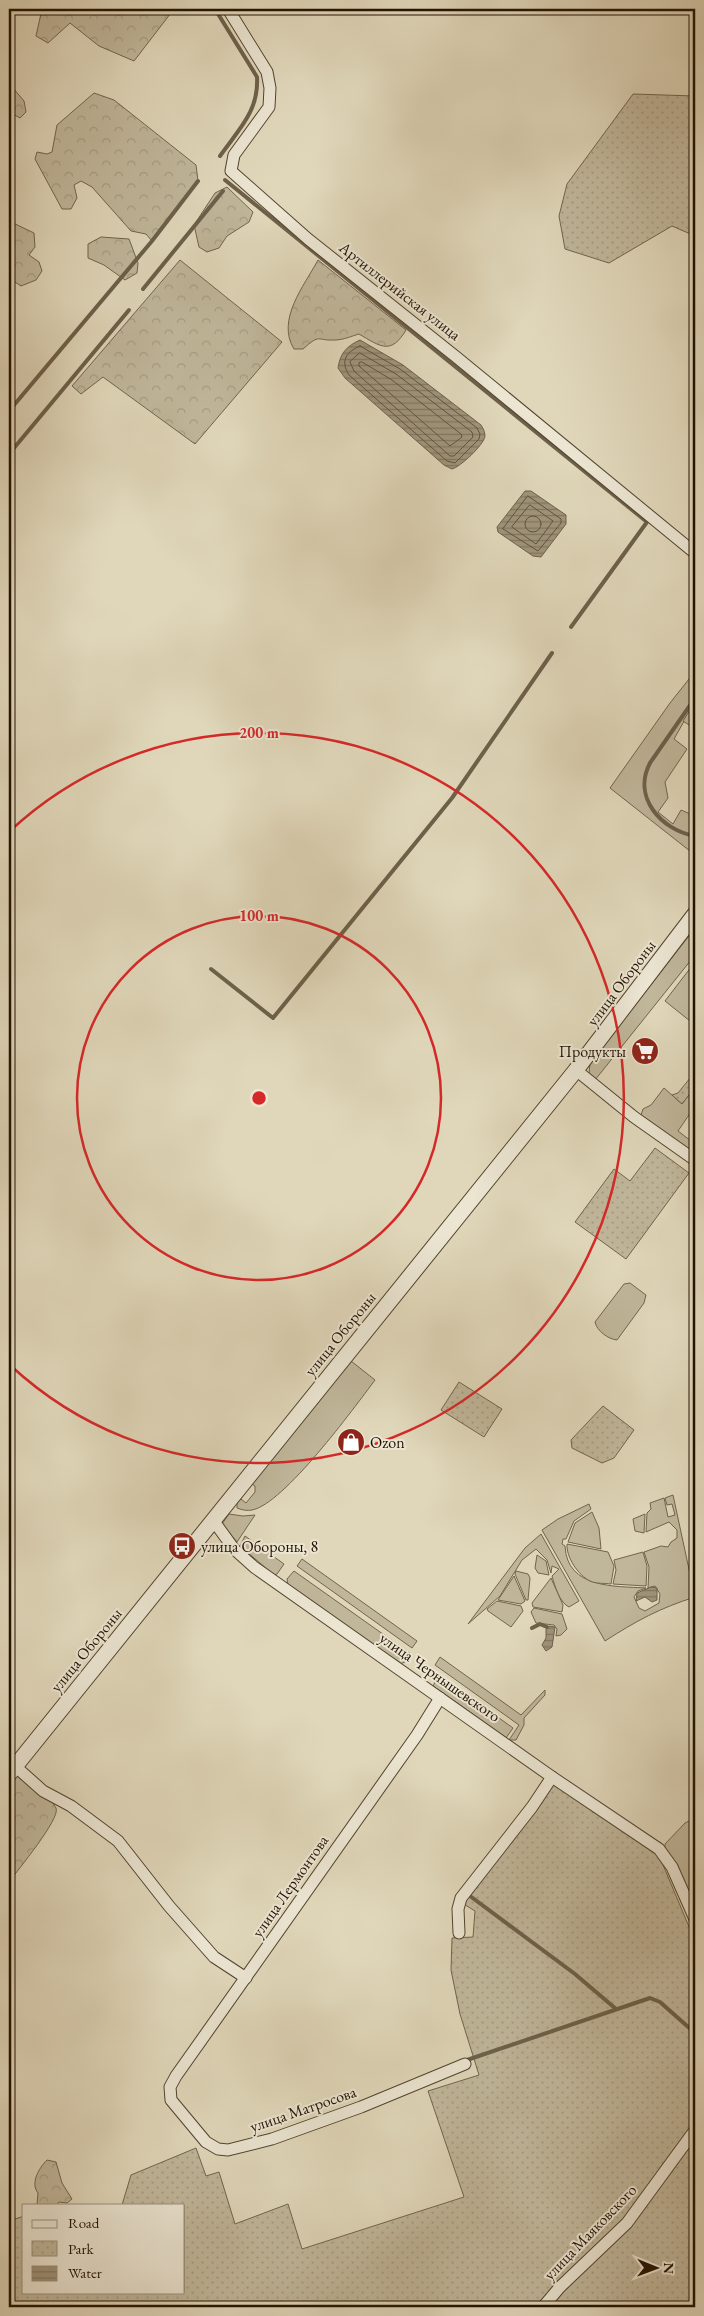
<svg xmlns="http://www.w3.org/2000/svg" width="704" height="2316" viewBox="0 0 704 2316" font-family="'EB Garamond',serif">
	<defs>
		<pattern id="forest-crowns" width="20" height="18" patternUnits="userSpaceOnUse" patternTransform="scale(1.25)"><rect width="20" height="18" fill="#c0b69a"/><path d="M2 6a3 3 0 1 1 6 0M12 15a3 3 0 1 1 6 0" fill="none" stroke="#a59b83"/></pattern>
		<pattern id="park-dots" width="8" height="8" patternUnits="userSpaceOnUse" patternTransform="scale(1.25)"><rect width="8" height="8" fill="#c0b69a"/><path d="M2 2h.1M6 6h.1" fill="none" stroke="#a59b83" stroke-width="1.8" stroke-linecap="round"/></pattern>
		<pattern id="water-rules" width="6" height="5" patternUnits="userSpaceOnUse" patternTransform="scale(1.25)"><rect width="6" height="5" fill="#9f947b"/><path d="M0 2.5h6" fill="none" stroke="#817762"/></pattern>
	</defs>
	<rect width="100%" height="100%" fill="#e0d7ba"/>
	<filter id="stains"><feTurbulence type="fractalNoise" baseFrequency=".004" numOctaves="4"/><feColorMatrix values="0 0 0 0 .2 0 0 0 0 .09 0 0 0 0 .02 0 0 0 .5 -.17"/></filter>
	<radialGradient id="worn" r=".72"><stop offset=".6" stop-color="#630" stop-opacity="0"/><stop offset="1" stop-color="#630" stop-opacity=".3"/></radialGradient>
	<g fill="#c0b69a" stroke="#71644d">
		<path d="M693,674L695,676V702L674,739L687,749L665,782L668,798L658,812L673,824L681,810L695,816V855L610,788L670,703Z"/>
		<path d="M695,928V955L595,1080L594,1079V1077L592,1078L589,1074L590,1063Z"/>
		<path d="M695,962V1025L665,1001Z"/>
		<path d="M695,1087V1106L678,1131L695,1144V1155L641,1115L643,1109L651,1105L664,1088L682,1104Z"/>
		<path d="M630,1283L646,1295L644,1303L617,1340C608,1339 597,1331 595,1322L624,1284Z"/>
		<path d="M351,1361L375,1380C354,1408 284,1504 252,1510C247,1511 242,1510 237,1508V1502L241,1499L246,1503L255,1492V1486L252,1484Z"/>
		<path d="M673,1495L695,1597C660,1608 636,1621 605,1641L542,1530L558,1519L589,1504L591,1509L574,1521L566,1539H563L562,1544L565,1546C567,1589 615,1586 646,1588L638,1591L634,1597L639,1608L645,1611L659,1603L660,1594L655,1586L648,1588L649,1567L644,1552L661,1546L668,1547L671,1542L677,1538V1530L669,1522L646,1532L647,1513L651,1509L650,1503L664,1498L668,1517L675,1515L672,1504L667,1505L665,1498Z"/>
		<path d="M592,1512L599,1528L601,1549L568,1542L575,1523Z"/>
		<path d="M229,1514L243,1516L255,1515L237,1542L222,1524Z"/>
		<path d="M645,1514L644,1533L635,1531L633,1519Z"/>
		<path d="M541,1534L579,1601L569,1607C560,1603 555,1587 552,1576L559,1569L552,1566L551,1573L547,1560L536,1549L522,1560L500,1596L468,1624L525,1548Z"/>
		<path d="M245,1536L284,1564L277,1574L274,1575L240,1546Z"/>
		<path d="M567,1544L608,1552L614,1566L611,1584C604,1583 597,1584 590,1581C578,1575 566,1557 567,1544Z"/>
		<path d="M643,1552L647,1566L646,1586L613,1584L616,1570L614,1560Z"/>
		<path d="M537,1555L546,1561L549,1575L538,1573L535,1568Z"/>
		<path d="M302,1559L417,1641L412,1648L297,1566Z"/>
		<path d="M294,1571L411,1654L405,1662L400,1664L288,1585L287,1579Z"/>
		<path d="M516,1571L528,1574L530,1578L528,1600H526L515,1574Z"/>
		<path d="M514,1576L525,1601L521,1604L498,1600Z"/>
		<path d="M551,1578L563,1605L562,1612L533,1607L532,1603Z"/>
		<path d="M497,1601L521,1606L523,1611L511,1627L488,1611L487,1609Z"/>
		<path d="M534,1608L562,1614L567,1629L561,1635L556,1636L557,1629L554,1625L536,1623L531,1612Z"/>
		<path d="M440,1657L521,1715L545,1690V1695L524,1718V1725L516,1740H509L519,1725L435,1665Z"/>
		<path d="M439,1675L513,1728L506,1738L433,1686Z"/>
		<path d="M695,1818V1907L665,1850V1844L685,1823Z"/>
	</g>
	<g fill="url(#forest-crowns)" stroke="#71644d">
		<path d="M42,9H174L134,61L99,46L70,23L48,43L36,36Z"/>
		<path d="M9,87L13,88L24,101L26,112L20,118L9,112Z"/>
		<path d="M94,93L114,100L196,165L198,181L152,241L146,234L131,231L92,187L81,181L74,185L77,198L71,209H62L35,159L37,152L47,154L52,152L57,125Z"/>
		<path d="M227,187L253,212L249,222L227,236L219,248L207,252L199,247L194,225L215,193Z"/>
		<path d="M9,221L34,233L35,247L29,255L39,262L42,271L36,280L21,286L9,278Z"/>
		<path d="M101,237L129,239L138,263L137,273L125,280L104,265L88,258V244Z"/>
		<path d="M180,260L282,342L195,444L103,377L81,394L72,386Z"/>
		<path d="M318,260L406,330C391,355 381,347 359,334C352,336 343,340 335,340C316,341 321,333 303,349H294C276,320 304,286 318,260Z"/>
		<path d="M695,702V729L683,721Z"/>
		<path d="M16,1776L22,1777C32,1786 50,1796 56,1808C61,1818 17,1871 9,1882V1786Z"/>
		<path d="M47,2160L56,2162L62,2183L72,2199L67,2203L59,2202L56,2205H37L38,2193C30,2183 39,2168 47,2160Z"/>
	</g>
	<g fill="url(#park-dots)" stroke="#71644d">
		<path d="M633,94L695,96V236L672,226L609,263L565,249L559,216L567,184Z"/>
		<path d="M695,1072V1087L682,1104L672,1095L678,1093Z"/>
		<path d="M655,1148L689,1173L626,1259L575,1222L614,1169L630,1181Z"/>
		<path d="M459,1382L502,1409L484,1437L441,1410Z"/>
		<path d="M603,1406L634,1430L614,1458L602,1463L572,1448L571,1440Z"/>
		<path d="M554,1783L658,1853L695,1941V2307H9V2221L24,2216V2292H184V2205H122L131,2175L196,2148L206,2176L219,2172L235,2224L288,2204L302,2249L464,2197L428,2091L479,2075L460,2014L451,1970L452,1938L473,1937L475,1911L462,1903Z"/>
	</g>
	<g fill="url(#water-rules)" stroke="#6d604a">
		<path d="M360,340L403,365L481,425C483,428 485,432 485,436C484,445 460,467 452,469L444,465L345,378L338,368C340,353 347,346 360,340Z"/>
		<path d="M525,491H531L566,515V524L541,557L533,556L498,532L497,527Z"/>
		<path d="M651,1587L657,1588V1600L652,1602L645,1597L636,1601L637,1593Z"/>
		<path d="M549,1626L555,1627L552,1647L546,1651L542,1645L546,1638V1629Z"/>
	</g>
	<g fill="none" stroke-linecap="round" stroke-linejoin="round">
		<g stroke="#60533e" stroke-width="1">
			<path d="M360,346L400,369L477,428L480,434L479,439L455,463L447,461L349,375C340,361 346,352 360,346Z"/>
			<path d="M360,353L396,374L472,432L473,437L454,456H450L354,371L350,362Z"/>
			<path d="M362,362L392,380L461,434L462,437L450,446L359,366V363Z"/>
			<path d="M528,496L561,519V523L538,551L503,529Z"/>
			<path d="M530,505L553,521L536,544L512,527Z"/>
			<circle cx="533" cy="524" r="8"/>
		</g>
		<g stroke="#6d604a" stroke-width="4">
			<path d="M215,9L257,77C259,111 239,129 220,156"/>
			<path d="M225,180L647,522L571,627"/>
			<path d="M143,289L223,191"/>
			<path d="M9,411L152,241L198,181"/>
			<path d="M9,454L129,310"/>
			<path d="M693,701L650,763C632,797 661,830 695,836"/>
			<path d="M211,969L273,1018L452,798L552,653"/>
			<path d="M532,1628L540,1624L547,1627"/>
			<path d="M470,1896L575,1974L616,2009"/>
			<path d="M464,2061L650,1998L660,2002L695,2033"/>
		</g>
		<g stroke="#52432e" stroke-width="13">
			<g id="minor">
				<path d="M228,9L267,72L270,88L269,107L234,155L231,171L308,239L455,356L695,553"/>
				<path d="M576,1070L634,1117L695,1160"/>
				<path d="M213,1520L234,1549L254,1567L552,1777L659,1849L672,1867L695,1919"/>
				<path d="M440,1698L417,1735L176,2076L170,2087L171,2100L206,2142L218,2149L228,2150L272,2139L361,2107L465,2064"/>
				<path d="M15,1766L43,1791L71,1806L118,1841L169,1906L214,1957L246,1978"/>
				<path d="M459,1933L458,1909L461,1898L532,1807L552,1777"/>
				<path d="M543,2307L560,2287L627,2223L695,2130"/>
			</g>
		</g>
		<g stroke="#52432e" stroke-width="17">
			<path id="tertiary" d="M9,1774L576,1070L695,914"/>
		</g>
		<use href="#minor" stroke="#ebe5d2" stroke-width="11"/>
		<use href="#tertiary" stroke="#ebe5d2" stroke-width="15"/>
	</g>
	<g fill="none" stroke="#d62828" stroke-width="2.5">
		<circle cx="259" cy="1098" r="182"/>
		<path d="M10 831A365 365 0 1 1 10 1365"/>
	</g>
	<defs>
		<g id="supermarket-disc" transform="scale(1.4375)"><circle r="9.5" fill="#8f2418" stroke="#ebe5d2"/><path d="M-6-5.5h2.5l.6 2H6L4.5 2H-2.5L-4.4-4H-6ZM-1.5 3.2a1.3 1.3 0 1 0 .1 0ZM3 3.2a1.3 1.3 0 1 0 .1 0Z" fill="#fff"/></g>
		<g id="shop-disc" transform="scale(1.4375)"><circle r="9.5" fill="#8f2418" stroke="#ebe5d2"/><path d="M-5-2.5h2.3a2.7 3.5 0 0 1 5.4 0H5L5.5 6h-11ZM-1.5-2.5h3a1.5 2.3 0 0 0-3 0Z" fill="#fff"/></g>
		<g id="bus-disc" transform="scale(1.4375)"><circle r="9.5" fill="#8f2418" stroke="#ebe5d2"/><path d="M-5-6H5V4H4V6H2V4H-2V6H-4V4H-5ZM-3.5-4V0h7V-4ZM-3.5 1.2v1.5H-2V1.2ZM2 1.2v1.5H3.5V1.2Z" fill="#fff"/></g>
	</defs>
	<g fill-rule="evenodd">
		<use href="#supermarket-disc" x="645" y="1051"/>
		<use href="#shop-disc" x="351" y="1442"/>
		<use href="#bus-disc" x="182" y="1546"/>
	</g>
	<g text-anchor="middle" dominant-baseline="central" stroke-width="4" stroke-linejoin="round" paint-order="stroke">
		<g font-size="16" fill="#221200" stroke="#ebe5d2">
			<text transform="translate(400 291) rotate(38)">Артиллерийская улица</text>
			<text transform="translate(621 983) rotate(-53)">улица Обороны</text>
			<text transform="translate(340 1334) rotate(-51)">улица Обороны</text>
			<text transform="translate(86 1650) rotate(-51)">улица Обороны</text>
			<text transform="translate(440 1677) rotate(35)">улица Чернышевского</text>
			<text transform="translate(290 1886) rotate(-55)">улица Лермонтова</text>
			<text transform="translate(303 2109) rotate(-19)">улица Матросова</text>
			<text transform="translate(590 2232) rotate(-46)">улица Маяковского</text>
		</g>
		<g font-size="16" fill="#221200" stroke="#ebe5d2" text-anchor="start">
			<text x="626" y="1051" text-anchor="end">Продукты</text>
			<text x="370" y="1442">Ozon</text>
			<text x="201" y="1546">улица Обороны, 8</text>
		</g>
	</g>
	<circle cx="259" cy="1098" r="8" fill="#d62828" stroke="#ebe5d2" stroke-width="2.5"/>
	<g font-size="15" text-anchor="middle" font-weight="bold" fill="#d62828" stroke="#ebe5d2" stroke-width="4" stroke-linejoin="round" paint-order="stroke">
		<text x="259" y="738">200 m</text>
		<text x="259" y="921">100 m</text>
	</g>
	<rect width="704" height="2316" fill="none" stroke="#e0d7ba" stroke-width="30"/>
	<rect x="10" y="10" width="684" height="2296" fill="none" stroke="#221200" stroke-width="2.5"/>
	<rect x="15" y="15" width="674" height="2286" fill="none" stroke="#221200"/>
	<rect x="22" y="2204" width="162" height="90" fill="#ebe5d2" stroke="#9b917e"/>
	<rect x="32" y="2220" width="25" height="8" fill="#ebe5d2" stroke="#9b917e"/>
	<text x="68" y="2228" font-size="15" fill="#221200">Road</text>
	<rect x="32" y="2241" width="25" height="15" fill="url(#park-dots)" stroke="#9b917e"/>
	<text x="68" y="2254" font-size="15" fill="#221200">Park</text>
	<rect x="32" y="2266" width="25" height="15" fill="url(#water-rules)" stroke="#9b917e"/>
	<text x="68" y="2278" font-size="15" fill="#221200">Water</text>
	<g transform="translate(656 2268) rotate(91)" stroke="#ebe5d2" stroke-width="4" paint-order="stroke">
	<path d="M0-4L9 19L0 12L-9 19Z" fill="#221200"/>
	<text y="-8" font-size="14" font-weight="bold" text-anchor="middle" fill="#221200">N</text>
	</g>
	<rect width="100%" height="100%" filter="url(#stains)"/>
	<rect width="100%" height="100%" fill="url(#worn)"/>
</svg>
